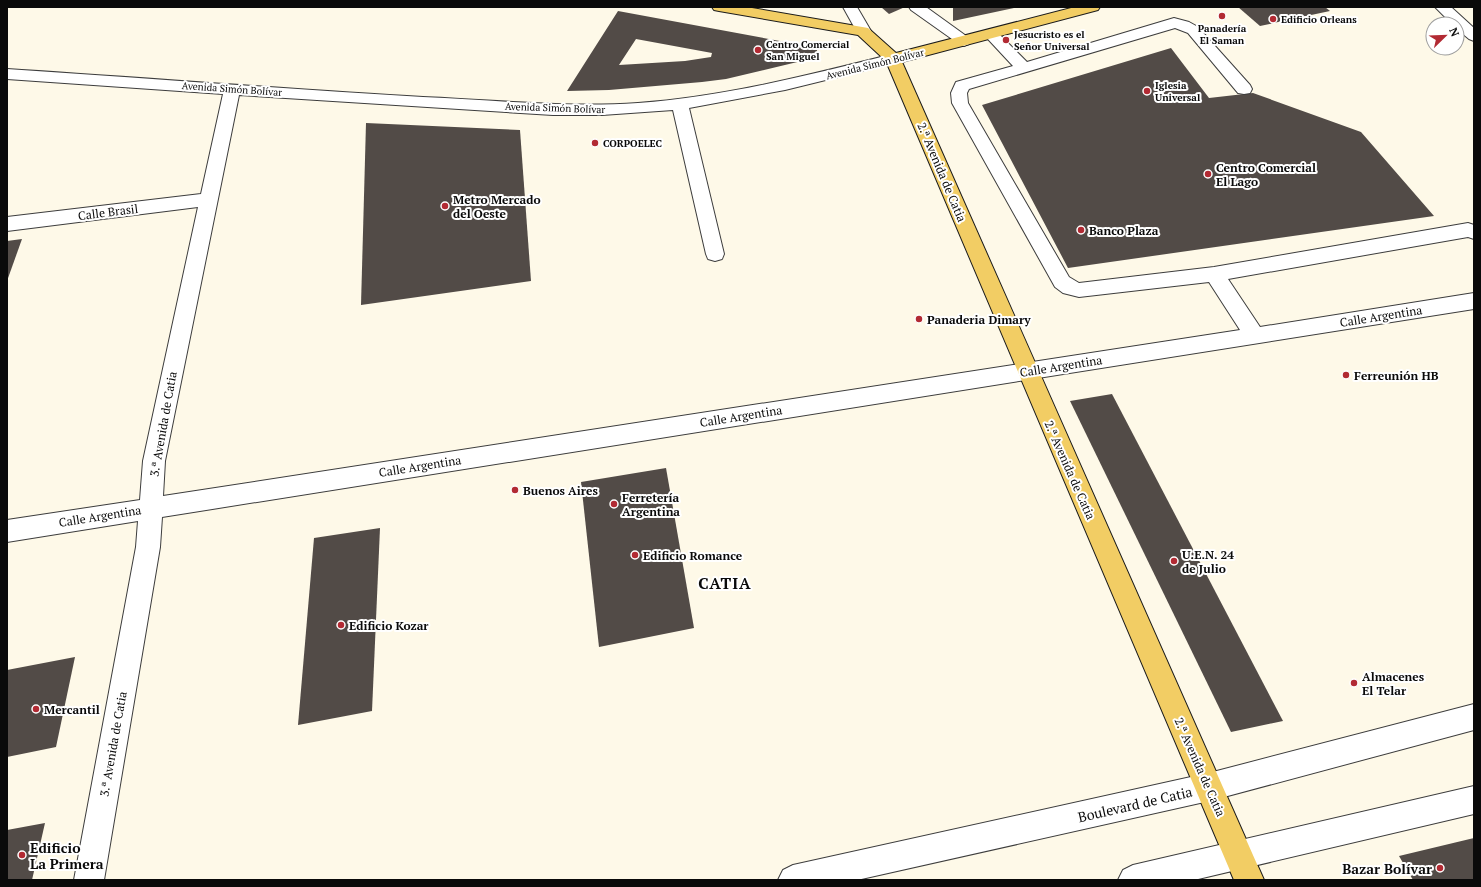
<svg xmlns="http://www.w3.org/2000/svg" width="1481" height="887" viewBox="0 0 1481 887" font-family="'PT Serif',serif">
	<rect width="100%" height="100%" fill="#fef9e8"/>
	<g fill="#524b47" fill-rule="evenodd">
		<path d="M881,7H905L889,14Z"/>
		<path d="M953,7H1014V8L953,21Z"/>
		<path d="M1238,7H1325L1330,11L1260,26Z"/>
		<path d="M618,11L818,48L814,58L726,79L702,82L609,90L567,91ZM636,39L712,53L711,57L685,61L619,65Z"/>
		<path d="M1171,48L1209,98L1253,93L1361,132L1434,216L1068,268L982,105Z"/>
		<path d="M366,123L520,130L531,281L361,305Z"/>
		<path d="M22,239L7,281V241Z"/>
		<path d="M1112,394L1283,721L1231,732L1070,401Z"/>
		<path d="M666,468L694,628L599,647L581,482Z"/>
		<path d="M380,528L372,711L298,725L314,538Z"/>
		<path d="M75,657L56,747L7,757V670Z"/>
		<path d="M45,823L32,880H7V830Z"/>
		<path d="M1474,838V880H1413L1399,856Z"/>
	</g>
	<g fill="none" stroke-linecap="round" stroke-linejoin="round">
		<g stroke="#3d3d3d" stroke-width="2">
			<g id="minor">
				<path d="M843,7H857L871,31L868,34L863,36L858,34Z"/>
				<path d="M909,7H926L969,38L972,41L969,44L964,46L959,44L911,10Z"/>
				<path d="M1435,7H1451L1474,28V41L1469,39L1457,29V24H1452Z"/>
				<path d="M1174,18L1189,22L1198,27L1250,85L1252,89L1250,93L1244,94L1238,93L1188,33L1175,28L969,89L967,93L968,103L1069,277L1079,283L1214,267L1468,223L1474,225V239L1468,237L1228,279L1260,327L1474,293V309L162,517L160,547L104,880H74L136,547L138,521L7,542V520L140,500L143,461L198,207L7,231V217L201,194L223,94L7,79V69C146,78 284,89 423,97C495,100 566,108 638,103C724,97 809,75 893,54L899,56L901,59L899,62L785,90L689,108L724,254L722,259L715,261L708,259L706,254L673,110L602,115H553L239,95L165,461L163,496L1240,330L1209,282L1079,297L1063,293L1055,287L952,103L951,93L956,82L1013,66L986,37L983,34L986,31L991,29L996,31L1027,62Z"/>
				<path d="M1474,704V730L1209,801L857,880H778L783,870L793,865L1209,773Z"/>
				<path d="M1474,786V814L1194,880H1118L1123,870L1133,865Z"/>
			</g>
		</g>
		<g stroke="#1b1b1b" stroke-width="2">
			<path id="major" d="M712,7H746L868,28L896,53L1075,7H1100L1098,10L902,62L1264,880H1234L886,61L858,35L719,11L714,10Z"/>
		</g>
		<use href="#minor" fill="#fff" fill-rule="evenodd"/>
		<use href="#major" fill="#f2cd64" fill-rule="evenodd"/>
	</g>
	<g fill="#b22a33" stroke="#fff" stroke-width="1.5">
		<circle cx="1222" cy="16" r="4"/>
		<circle cx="1273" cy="19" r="4"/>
		<circle cx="1006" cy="40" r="4"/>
		<circle cx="758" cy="50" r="4"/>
		<circle cx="1147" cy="91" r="4"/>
		<circle cx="595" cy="143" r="4"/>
		<circle cx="1208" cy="174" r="4"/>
		<circle cx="445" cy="206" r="4"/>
		<circle cx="1081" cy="230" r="4"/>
		<circle cx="919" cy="319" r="4"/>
		<circle cx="1346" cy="375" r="4"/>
		<circle cx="515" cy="490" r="4"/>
		<circle cx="614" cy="504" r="4"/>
		<circle cx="635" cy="555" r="4"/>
		<circle cx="1174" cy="561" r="4"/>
		<circle cx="341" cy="625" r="4"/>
		<circle cx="1354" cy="683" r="4"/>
		<circle cx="36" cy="709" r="4"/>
		<circle cx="22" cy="855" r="4"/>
		<circle cx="1440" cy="868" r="4"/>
	</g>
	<g text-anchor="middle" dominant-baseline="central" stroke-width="4" stroke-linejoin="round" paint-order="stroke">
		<g font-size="10" font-weight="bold" fill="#0a0a0a" stroke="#fff" text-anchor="start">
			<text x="1281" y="19">Edificio Orleans</text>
			<text x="1222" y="28" text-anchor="middle">Panadería<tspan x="1222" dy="12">El Saman</tspan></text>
			<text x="1014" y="34">Jesucristo es el<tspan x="1014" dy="12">Señor Universal</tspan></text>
			<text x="766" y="44">Centro Comercial<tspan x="766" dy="12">San Miguel</tspan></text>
			<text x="1155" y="85">Iglesia<tspan x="1155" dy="12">Universal</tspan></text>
			<text x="603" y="143">CORPOELEC</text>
		</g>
		<g font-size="10" fill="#0a0a0a" stroke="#fff">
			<text transform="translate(875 64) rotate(-14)">Avenida Simón Bolívar</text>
			<text transform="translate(232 89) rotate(4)">Avenida Simón Bolívar</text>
			<text transform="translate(555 108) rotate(2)">Avenida Simón Bolívar</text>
		</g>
		<g font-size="12" font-weight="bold" fill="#0a0a0a" stroke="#fff" text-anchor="start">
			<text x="1216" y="167">Centro Comercial<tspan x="1216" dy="14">El Lago</tspan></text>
			<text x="453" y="199">Metro Mercado<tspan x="453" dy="14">del Oeste</tspan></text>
			<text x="1089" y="230">Banco Plaza</text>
			<text x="927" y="319">Panaderia Dimary</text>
			<text x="1354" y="375">Ferreunión HB</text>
			<text x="523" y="490">Buenos Aires</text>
			<text x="622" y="497">Ferretería<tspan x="622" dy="14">Argentina</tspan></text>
			<text x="1182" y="554">U.E.N. 24<tspan x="1182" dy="14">de Julio</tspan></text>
			<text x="643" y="555">Edificio Romance</text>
			<text x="349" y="625">Edificio Kozar</text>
			<text x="1362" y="676">Almacenes<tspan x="1362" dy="14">El Telar</tspan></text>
			<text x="44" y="709">Mercantil</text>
		</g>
		<g font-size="12" fill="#0a0a0a" stroke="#fff">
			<text transform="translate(942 172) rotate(67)">2.ª Avenida de Catia</text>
			<text transform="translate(108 212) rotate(-7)">Calle Brasil</text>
			<text transform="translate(1381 316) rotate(-9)">Calle Argentina</text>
			<text transform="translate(1061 366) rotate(-9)">Calle Argentina</text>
			<text transform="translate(741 416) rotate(-9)">Calle Argentina</text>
			<text transform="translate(163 424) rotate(-80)">3.ª Avenida de Catia</text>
			<text transform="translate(420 466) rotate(-9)">Calle Argentina</text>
			<text transform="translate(1070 470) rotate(66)">2.ª Avenida de Catia</text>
			<text transform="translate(100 516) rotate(-9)">Calle Argentina</text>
			<text transform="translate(113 744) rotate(-80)">3.ª Avenida de Catia</text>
			<text transform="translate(1200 767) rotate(66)">2.ª Avenida de Catia</text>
		</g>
		<g font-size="14" fill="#0a0a0a" stroke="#fff">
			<text transform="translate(1135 804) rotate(-13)">Boulevard de Catia</text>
		</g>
		<g font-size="14" font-weight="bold" fill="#0a0a0a" stroke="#fff" text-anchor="start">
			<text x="30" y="847">Edificio<tspan x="30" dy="16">La Primera</tspan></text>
			<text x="1432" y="868" text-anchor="end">Bazar Bolívar</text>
		</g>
		<g font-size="16" font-weight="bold" letter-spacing="1" fill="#0a0a0a" stroke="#fff">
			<text x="725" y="583">CATIA</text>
		</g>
	</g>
	<rect width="1481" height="887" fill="none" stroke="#0a0a0a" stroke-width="16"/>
	<g transform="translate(1445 36) rotate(67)"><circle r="19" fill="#ffffff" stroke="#9d9d9d"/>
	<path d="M0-3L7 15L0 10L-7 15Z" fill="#b22a33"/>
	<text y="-6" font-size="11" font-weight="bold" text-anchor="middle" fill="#0a0a0a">N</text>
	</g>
</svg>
